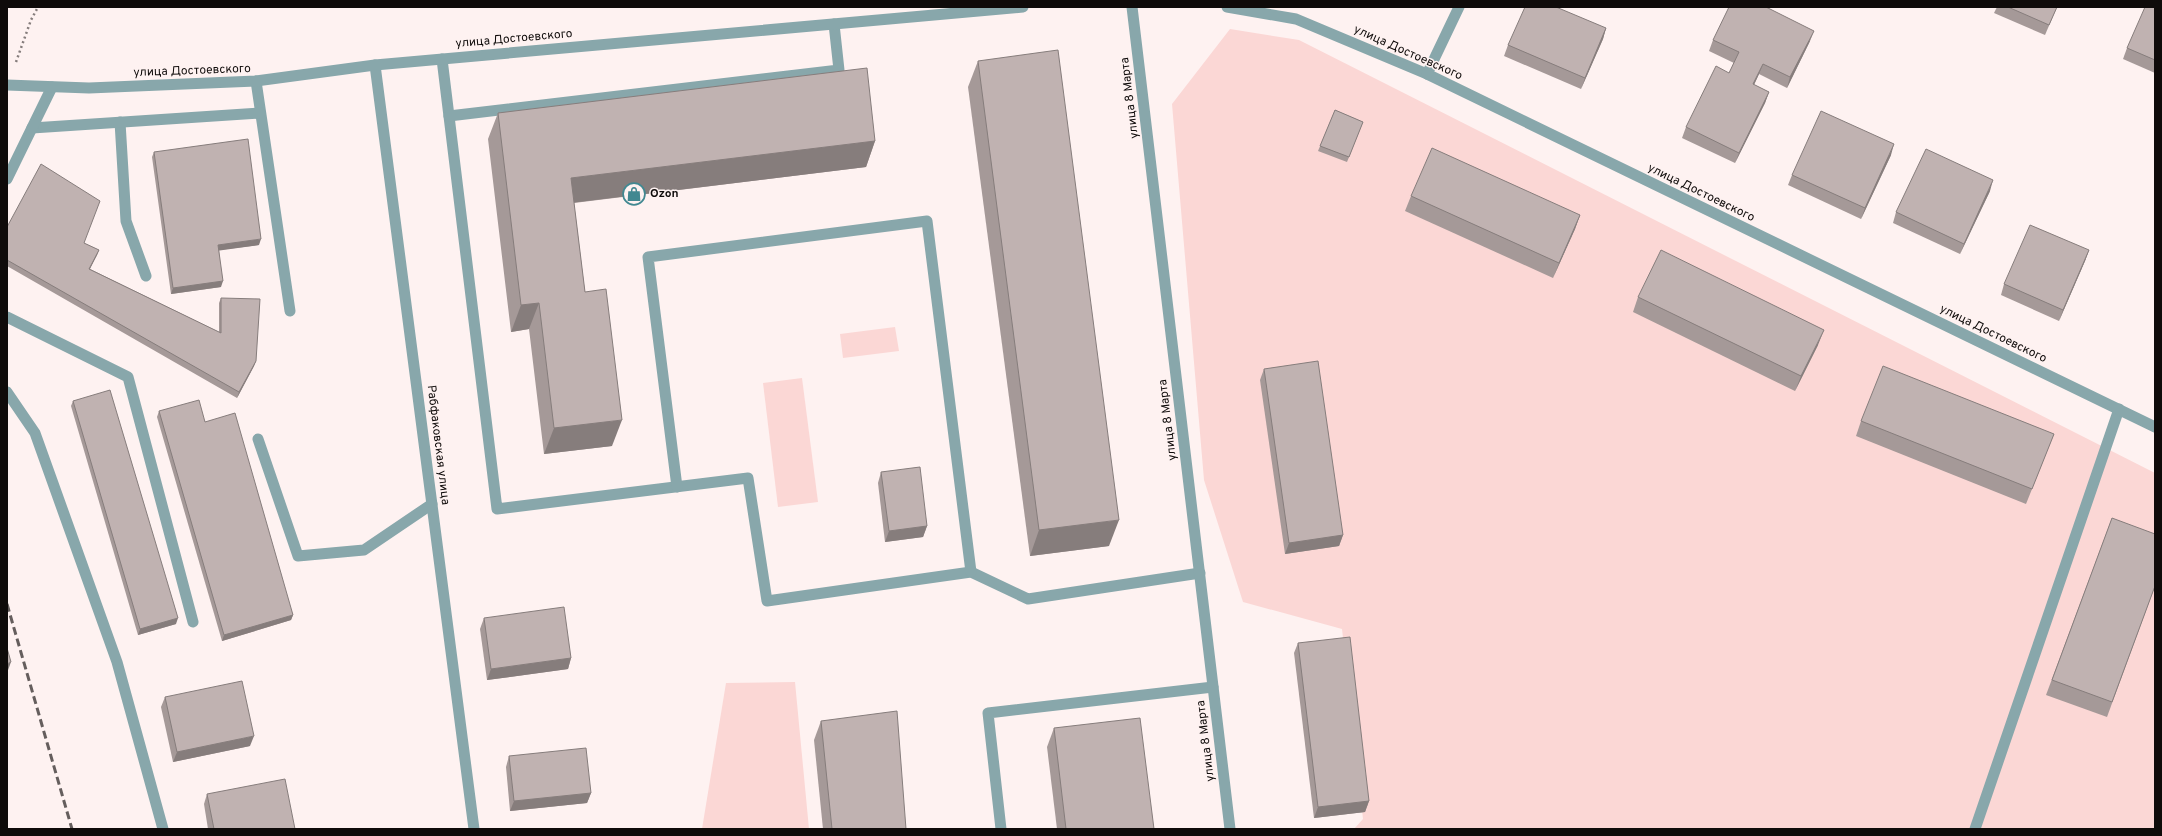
<svg xmlns="http://www.w3.org/2000/svg" width="2162" height="836" viewBox="0 0 2162 836" font-family="Overpass,sans-serif">
	<rect width="100%" height="100%" fill="#fef2f1"/>
	<g fill="#fbd7d5">
		<path d="M1230,29L1299,40L2155,473V829H1354L1363,819L1342,629L1243,602L1204,480L1172,104Z"/>
		<path d="M895,327L899,351L843,358L840,334Z"/>
		<path d="M802,378L818,502L778,507L763,383Z"/>
		<path d="M795,682L809,829H702L726,683Z"/>
	</g>
	<g fill="none" stroke-linecap="round" stroke-linejoin="round">
		<path stroke="#857d7c" stroke-width="2.5" stroke-dasharray="2 3" stroke-linecap="butt" d="M16,62L31,20L38,7"/>
		<g stroke="#88a7ab" stroke-width="11">
			<path d="M442,59L497,509L748,478L767,601L971,572L1028,599L1200,573"/>
			<path d="M375,65L474,829"/>
			<path d="M256,81L290,311"/>
			<path d="M449,116L839,70L834,24"/>
			<path d="M120,122L126,221L146,276"/>
			<path d="M32,128L260,113"/>
			<path d="M7,179L52,87"/>
			<path d="M7,317L128,377L193,622"/>
			<path d="M7,392L35,433L117,662L163,829"/>
			<path d="M258,439L298,556L364,550L432,504"/>
			<path d="M677,487L648,257L927,221L971,572"/>
			<path d="M1001,829L988,713L1213,687"/>
			<path d="M1975,829L2119,409"/>
		</g>
		<g stroke="#88a7ab" stroke-width="11">
			<path d="M1132,7L1230,829"/>
			<path d="M1227,7L1296,19L1427,74L2155,427"/>
			<path d="M1427,74L1459,7"/>
			<path d="M7,85L89,88L256,81L375,65L1023,7"/>
		</g>
		<path stroke="#655e5d" stroke-width="3" stroke-dasharray="8 4" stroke-linecap="butt" d="M7,604L72,829"/>
	</g>
	<g fill="#a59998">
		<path d="M1997,7H2057L2045,35L1994,13Z"/>
		<path d="M2155,7V73L2123,59L2127,48Z"/>
		<path d="M1606,28L1603,39L1581,89L1504,56L1508,45Z"/>
		<path d="M1713,40L1810,41L1787,88L1759,74L1754,85L1769,92L1765,103L1735,163L1682,138L1686,127L1729,73L1734,63L1709,51Z"/>
		<path d="M978,61L1109,546L1030,556L968,87Z"/>
		<path d="M1335,110L1363,122L1347,162L1318,151Z"/>
		<path d="M498,113L875,141L866,167L574,203L585,292L612,446L544,454L529,329L511,332L488,139Z"/>
		<path d="M154,152L259,245L219,250L221,287L171,294L152,157Z"/>
		<path d="M1891,155L1861,219L1788,185L1792,175Z"/>
		<path d="M1990,191L1960,254L1893,223L1896,212Z"/>
		<path d="M1411,196L1580,215L1575,229L1553,278L1405,211Z"/>
		<path d="M7,227L84,243L99,250L97,255L90,269L219,332V303L221,298L256,361L254,366L237,398L7,266Z"/>
		<path d="M2089,250L2085,261L2059,321L2001,295L2004,284Z"/>
		<path d="M1638,297L1818,345L1795,391L1633,312Z"/>
		<path d="M1264,369L1343,535L1339,546L1285,554L1260,380Z"/>
		<path d="M73,401L176,624L138,635L71,406Z"/>
		<path d="M159,411L205,422L293,615L291,620L222,641L157,417Z"/>
		<path d="M1861,421L2054,434L2026,504L1856,436Z"/>
		<path d="M881,472L927,526L923,537L885,542L878,483Z"/>
		<path d="M2112,518L2155,586L2107,717L2046,695Z"/>
		<path d="M484,618L571,658L568,669L487,680L480,629Z"/>
		<path d="M1298,643L1369,801L1365,812L1314,818L1294,653Z"/>
		<path d="M165,697L250,746L173,762L161,707Z"/>
		<path d="M821,721L906,829H823L814,740Z"/>
		<path d="M1054,728L1154,829H1057L1047,747Z"/>
		<path d="M509,756L591,793L587,803L510,811L506,767Z"/>
		<path d="M207,794L295,829H208L204,804Z"/>
	</g>
	<g fill="#867d7c">
		<path d="M1606,28L1603,39L1581,89L1585,78Z"/>
		<path d="M1814,31L1810,41L1787,88L1790,77Z"/>
		<path d="M1763,64L1759,74L1749,95L1753,84Z"/>
		<path d="M1769,92L1765,103L1735,163L1739,153Z"/>
		<path d="M875,141L866,167L562,204L571,178Z"/>
		<path d="M1894,144L1891,155L1861,219L1865,208Z"/>
		<path d="M1993,180L1990,191L1960,254L1964,244Z"/>
		<path d="M1580,215L1575,229L1553,278L1559,263Z"/>
		<path d="M261,239L259,245L216,251L218,245Z"/>
		<path d="M99,250L97,255L87,274L89,269Z"/>
		<path d="M2089,250L2085,261L2059,321L2063,310Z"/>
		<path d="M223,281L221,287L171,294L173,288Z"/>
		<path d="M539,303L529,329L511,332L521,305Z"/>
		<path d="M1824,330L1818,345L1795,391L1801,376Z"/>
		<path d="M256,361L254,366L237,398L239,392Z"/>
		<path d="M622,420L612,446L544,454L554,428Z"/>
		<path d="M1119,520L1109,546L1030,556L1039,530Z"/>
		<path d="M927,526L923,537L885,542L889,531Z"/>
		<path d="M1343,535L1339,546L1285,554L1289,543Z"/>
		<path d="M293,615L291,620L222,641L224,635Z"/>
		<path d="M178,618L176,624L138,635L140,629Z"/>
		<path d="M571,658L568,669L487,680L491,669Z"/>
		<path d="M11,662L7,673V664Z"/>
		<path d="M254,736L250,746L173,762L177,752Z"/>
		<path d="M591,793L587,803L510,811L514,801Z"/>
		<path d="M1369,801L1365,812L1314,818L1318,807Z"/>
	</g>
	<g fill="#c0b2b1" stroke="#867d7c">
		<path d="M1525,7H1556L1606,28L1585,78L1508,45Z"/>
		<path d="M1729,7H1766L1814,31L1790,77L1763,64L1753,84L1769,92L1739,153L1686,127L1716,66L1729,73L1739,52L1713,40Z"/>
		<path d="M2008,7H2057L2049,25Z"/>
		<path d="M2145,7H2155V60L2127,48Z"/>
		<path d="M1058,50L1119,520L1039,530L978,61Z"/>
		<path d="M867,68L875,141L571,178L585,292L606,289L622,420L554,428L539,303L521,305L498,113Z"/>
		<path d="M1335,110L1363,122L1349,157L1320,146Z"/>
		<path d="M1821,111L1894,144L1865,208L1792,175Z"/>
		<path d="M248,139L261,239L218,245L223,281L173,288L154,152Z"/>
		<path d="M1432,148L1580,215L1559,263L1411,196Z"/>
		<path d="M1926,149L1993,180L1964,244L1896,212Z"/>
		<path d="M41,164L100,201L84,243L99,250L89,269L221,333V298L260,299L256,361L239,392L7,260V227Z"/>
		<path d="M2030,225L2089,250L2063,310L2004,284Z"/>
		<path d="M1661,250L1824,330L1801,376L1638,297Z"/>
		<path d="M1318,361L1343,535L1289,543L1264,369Z"/>
		<path d="M1883,366L2054,434L2032,489L1861,421Z"/>
		<path d="M110,390L178,618L140,629L73,401Z"/>
		<path d="M199,400L205,422L235,413L293,615L224,635L159,411Z"/>
		<path d="M920,467L927,526L889,531L881,472Z"/>
		<path d="M2112,518L2155,534V586L2112,702L2052,680Z"/>
		<path d="M564,607L571,658L491,669L484,618Z"/>
		<path d="M1350,637L1369,801L1318,807L1298,643Z"/>
		<path d="M7,648L11,662L7,664Z"/>
		<path d="M242,681L254,736L177,752L165,697Z"/>
		<path d="M897,711L906,829H832L821,721Z"/>
		<path d="M1140,718L1154,829H1066L1054,728Z"/>
		<path d="M586,748L591,793L514,801L509,756Z"/>
		<path d="M285,779L295,829H214L207,794Z"/>
	</g>
	<defs>
		<g id="shop-ring" transform="scale(1.15)"><circle r="9.5" fill="#fef2f1" stroke="#418891" stroke-width="1.5"/><path d="M-5-2.5h2.3a2.7 3.5 0 0 1 5.4 0H5L5.5 6h-11ZM-1.5-2.5h3a1.5 2.3 0 0 0-3 0Z" fill="#418891"/></g>
	</defs>
	<g fill-rule="evenodd">
		<use href="#shop-ring" x="634" y="194"/>
	</g>
	<g text-anchor="middle" dominant-baseline="central" stroke-width="3" stroke-linejoin="round" paint-order="stroke">
		<g font-size="12" fill="#0f0b0a" stroke="#fef2f1">
			<text transform="translate(514 39) rotate(-5)">улица Достоевского</text>
			<text transform="translate(1408 53) rotate(24)">улица Достоевского</text>
			<text transform="translate(192 71) rotate(-2)">улица Достоевского</text>
			<text transform="translate(1130 98) rotate(-97)">улица 8 Марта</text>
			<text transform="translate(1701 193) rotate(26)">улица Достоевского</text>
			<text transform="translate(1993 334) rotate(26)">улица Достоевского</text>
			<text transform="translate(1168 420) rotate(-97)">улица 8 Марта</text>
			<text transform="translate(438 445) rotate(83)">Рабфаковская улица</text>
			<text transform="translate(1206 741) rotate(-97)">улица 8 Марта</text>
		</g>
		<g font-size="12" font-weight="bold" fill="#0f0b0a" stroke="#fef2f1" text-anchor="start">
			<text x="650" y="194">Ozon</text>
		</g>
	</g>
	<rect width="2162" height="836" fill="none" stroke="#0f0b0a" stroke-width="16"/>
</svg>
